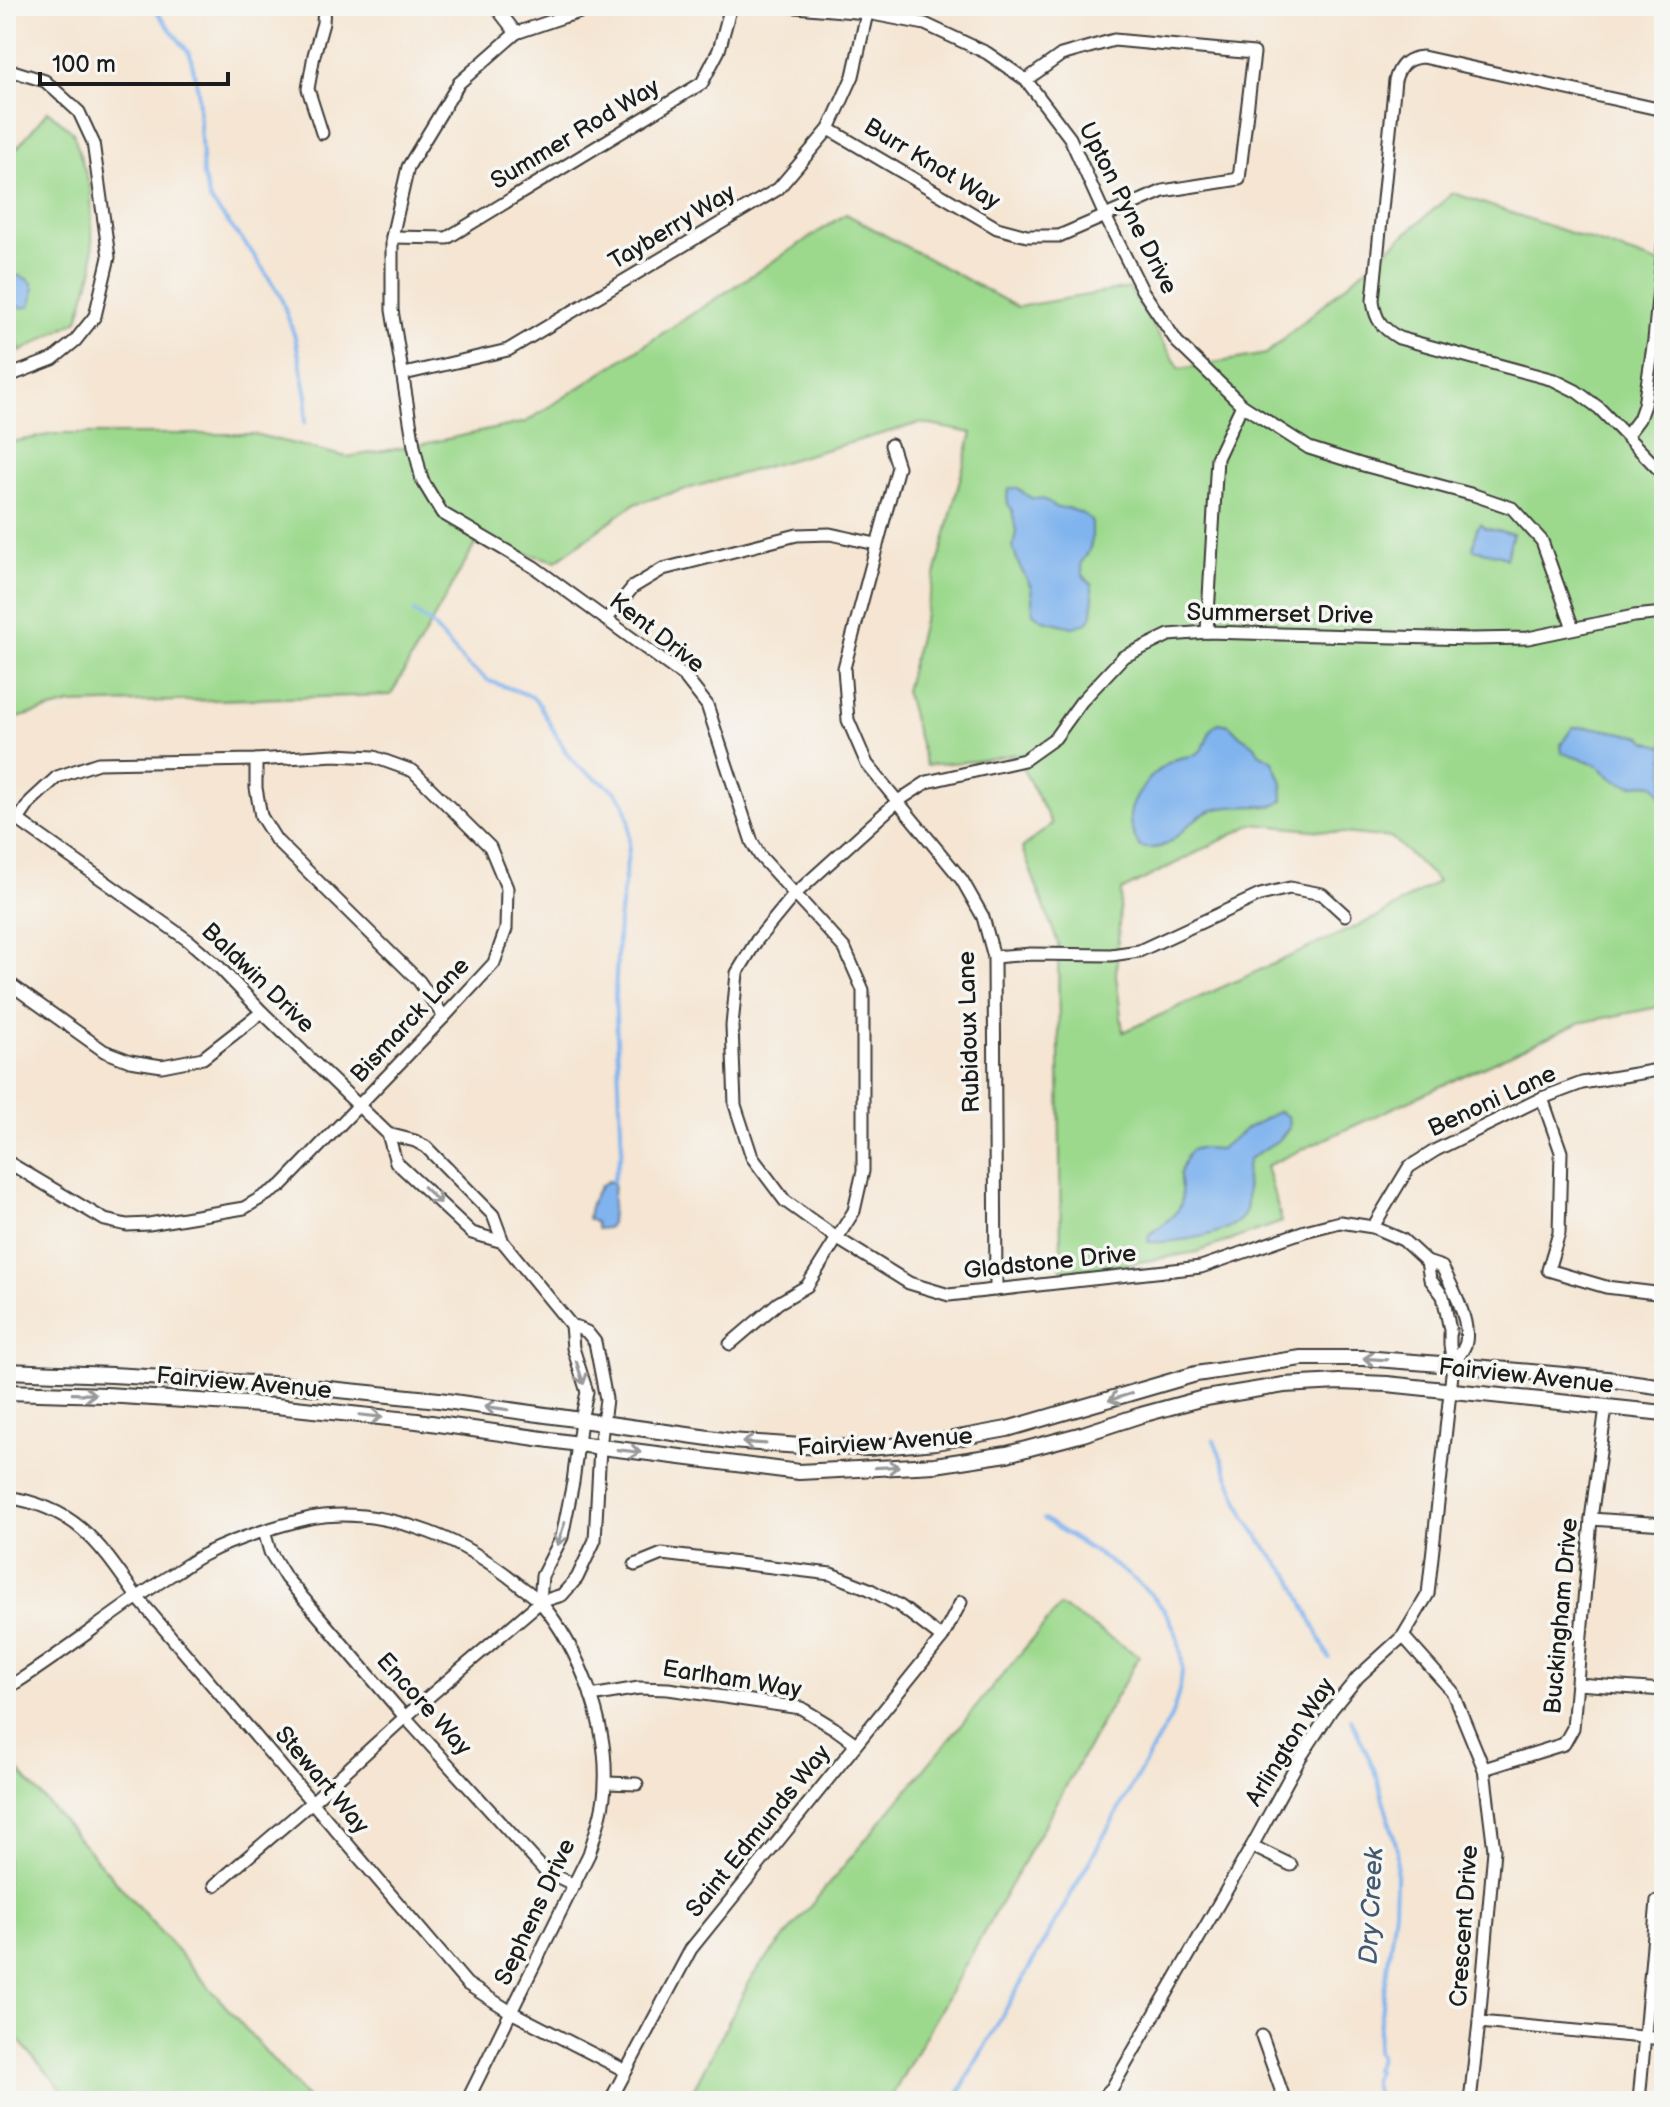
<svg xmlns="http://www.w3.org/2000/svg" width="1670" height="2107" viewBox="0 0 1670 2107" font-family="'Balsamiq Sans',sans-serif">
	<rect width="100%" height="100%" fill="#f6f6f2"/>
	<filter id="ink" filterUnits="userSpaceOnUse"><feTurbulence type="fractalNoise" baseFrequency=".0125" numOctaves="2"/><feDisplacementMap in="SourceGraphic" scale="16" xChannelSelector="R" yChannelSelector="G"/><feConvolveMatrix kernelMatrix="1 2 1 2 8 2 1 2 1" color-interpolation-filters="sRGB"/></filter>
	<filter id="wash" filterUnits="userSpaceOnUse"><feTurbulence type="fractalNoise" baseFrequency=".006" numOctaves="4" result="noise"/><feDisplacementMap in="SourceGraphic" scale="32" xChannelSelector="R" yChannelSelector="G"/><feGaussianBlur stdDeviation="1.8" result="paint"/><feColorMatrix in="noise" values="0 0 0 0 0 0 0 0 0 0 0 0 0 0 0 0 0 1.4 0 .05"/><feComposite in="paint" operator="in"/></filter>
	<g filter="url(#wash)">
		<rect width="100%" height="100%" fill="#f5e5d2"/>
		<g fill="#9cd98d" stroke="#5c7a54" stroke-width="2" fill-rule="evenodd">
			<path d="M48,111L73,132L91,191L93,268L78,320L20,352L9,311H6V147L16,149Z"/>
			<path d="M1453,193L1664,265V1006L1579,1023L1266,1166L1282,1222L1197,1252L1116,1266L1061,1271L1058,943L1022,848L1052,824L1015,754L976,761L926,765L905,691L972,433L920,423L634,504L556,561L477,541L391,695L70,704L6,721V443L54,434H254L347,457L414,446L526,422L846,214L1017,307L1129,288L1180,369L1266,354ZM1253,824L1392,838L1438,881L1377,917L1123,1032L1116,975L1121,891Z"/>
			<path d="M1060,1606L1139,1656L889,2101H687L753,1975Z"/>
			<path d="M6,1756L309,2101H72L6,2026Z"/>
		</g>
		<g fill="#80b4ee" stroke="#4e6885" stroke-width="2">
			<path d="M6,272C26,279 41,277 30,306L22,308L6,299Z"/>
			<path d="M1017,488L1031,498L1043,499L1057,508H1068L1081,513L1089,518L1092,523V540L1089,551L1081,563L1083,575L1091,584L1093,595L1092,615L1087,623L1073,627L1043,620L1033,613L1031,587L1019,565L1013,548L1016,531L1012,510L1008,504L1007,496L1009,489Z"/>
			<path d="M1481,524L1485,528L1513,534L1506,559L1500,555L1473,549L1477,527Z"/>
			<path d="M1219,723L1229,725L1240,736L1255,746L1259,753L1273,761L1282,782L1283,800L1278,804L1271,806C1251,807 1227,804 1208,812C1182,822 1174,855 1140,847C1124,821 1128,807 1145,784C1153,774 1163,765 1174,760C1183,756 1189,758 1198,753C1210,745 1205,729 1219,723Z"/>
			<path d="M1573,727L1597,728L1643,737L1646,741L1664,747V823C1663,813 1664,793 1655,786C1648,782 1637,786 1630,785C1611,783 1606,769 1592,763C1582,758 1571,758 1562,752L1561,744Z"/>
			<path d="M1279,1111L1288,1117L1289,1128L1280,1139L1249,1159C1242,1178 1250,1192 1246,1210C1240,1235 1171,1244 1148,1242L1149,1235C1158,1227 1173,1219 1179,1208C1185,1197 1179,1186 1180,1175C1181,1166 1186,1157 1191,1150L1199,1148L1220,1149L1246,1129Z"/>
			<path d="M608,1181L614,1183L611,1223L607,1228L597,1229L595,1222L588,1219C589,1205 595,1188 608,1181Z"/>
		</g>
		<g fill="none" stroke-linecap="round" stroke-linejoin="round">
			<g stroke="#80b4ee" stroke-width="4">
				<path d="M152,6L190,54L198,90L203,176L210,200L251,251L280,295L295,337L307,396L305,423"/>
				<path d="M414,612L432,625L466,664L489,681L531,696L538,703L566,752L579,767L615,791L625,804L629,821V847L619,920L615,995L622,1150L613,1181"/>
				<path d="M1214,1440L1245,1517L1268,1551L1292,1578L1329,1658"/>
				<path d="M1351,1719L1375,1771L1397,1848L1395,1911L1377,2043L1376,2053L1379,2055L1378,2062L1374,2069L1377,2071L1373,2078L1377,2101"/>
				<path d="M954,2101L1171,1717C1176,1702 1182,1685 1182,1668C1181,1612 1145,1585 1102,1557C1083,1544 1063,1532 1044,1519"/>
			</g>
		</g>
	</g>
	<g filter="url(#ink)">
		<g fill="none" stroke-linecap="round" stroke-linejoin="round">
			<g stroke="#3d3a37" stroke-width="15">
				<g id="minor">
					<path d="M495,6L516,33"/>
					<path d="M601,6L563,17L516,33L459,83L408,167L392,237V310L414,446L422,480L442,513L534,567L685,677L707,705L752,842L760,856L845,949L863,990V1171L854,1211L807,1286L778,1303L730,1344"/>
					<path d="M784,6L867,13L925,24L987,53L1026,80L1070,138L1106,218L1142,290L1177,342L1242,405L1309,448L1363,465L1474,495L1512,508L1542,541L1573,628"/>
					<path d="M6,69L45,81L79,112L93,142L109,257L95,316L75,341L53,359L6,377"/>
					<path d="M1664,114L1658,109L1423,57C1407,58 1400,64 1395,80L1373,300C1375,320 1382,328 1399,338L1554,380L1576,391L1599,408L1664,475"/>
					<path d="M829,129L997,228L1027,236H1059L1163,191L1239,179L1254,53L1114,40L1061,55L1026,80"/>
					<path d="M322,133L308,89L314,55L323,23L324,6"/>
					<path d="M392,237L447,238L702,83L719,50L731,6"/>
					<path d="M404,374L508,350L778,189L829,129L853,76L867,13"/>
					<path d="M1627,435L1639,419L1644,405L1654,340L1664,237"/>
					<path d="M891,445L898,467L844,668L848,720L867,764L962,880L983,917L994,957L996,1290"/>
					<path d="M606,620L633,587L663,569L797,535L830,534L876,544"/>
					<path d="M1207,632L1217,458L1242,405"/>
					<path d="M256,760V788L261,816L276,840L419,981L444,1017"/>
					<path d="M6,816L18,820L189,941L219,967L262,1012L388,1134L415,1141L426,1147L493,1215L503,1242L571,1325L587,1332L595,1342L606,1399L600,1447L595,1540L577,1578L562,1595L540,1602L405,1717L312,1802L215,1885"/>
					<path d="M994,957L1031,954L1111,955L1139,951L1260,895L1290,888L1322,894L1345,915"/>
					<path d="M6,981L104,1051L130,1061L162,1066L203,1058L262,1012"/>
					<path d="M1542,1098L1561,1152L1559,1233L1548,1270L1606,1287L1664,1294"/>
					<path d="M388,1134L396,1162L472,1233L503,1242"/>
					<path d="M6,1161L105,1220L127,1225L149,1224L244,1208L281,1186L444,1017L494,963L506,929L507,888L490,847L413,771L374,757L334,755L256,760L98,763L57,777L31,801L18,820"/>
					<path d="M1373,1227L1409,1167L1436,1150L1542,1098L1582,1083L1664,1069"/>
					<path d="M1453,1365C1457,1358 1465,1349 1466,1342C1470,1320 1452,1286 1442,1267L1427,1262L1403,1240L1373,1227L1340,1222L1305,1231L1201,1267L949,1295L909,1283L838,1239L785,1201L752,1157L735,1105L732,1026L737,973L757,940L794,895L898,801L927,782L1024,760L1055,738L1081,702L1123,657L1169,635L1207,632L1472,639L1528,638L1634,616L1664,613"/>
					<path d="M6,1497C76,1507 99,1543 137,1597L467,1984L511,2012L626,2071"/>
					<path d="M1591,1519L1664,1524"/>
					<path d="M264,1531L270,1552L286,1578L405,1717L545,1871L575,1885"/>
					<path d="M635,1565L662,1554L831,1574L869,1589L900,1606L942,1638"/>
					<path d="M540,1602L542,1576L562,1537L573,1482L581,1420L587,1392L573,1348L571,1325"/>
					<path d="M1403,1636L1452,1691L1484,1769L1494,1850L1479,2022L1470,2101"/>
					<path d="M1577,1684L1664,1690"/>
					<path d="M6,1689C63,1654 114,1611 171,1575C183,1568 194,1559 207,1553C234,1539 280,1525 310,1518C351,1510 391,1518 429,1532C462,1544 491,1562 518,1584C525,1590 535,1596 541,1603C579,1648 608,1724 605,1783C605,1806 596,1831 589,1854L467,2101"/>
					<path d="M591,1696L639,1688L668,1689L801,1708L834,1728L856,1744"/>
					<path d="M1484,1769L1564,1744L1573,1728L1591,1519L1606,1407"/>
					<path d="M606,1783L637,1784"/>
					<path d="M1252,1846L1291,1865"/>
					<path d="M1479,2022L1664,2039"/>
					<path d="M1262,2036L1285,2101"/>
					<path d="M610,2101L691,1949L942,1638L961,1602"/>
					<path d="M1099,2101L1112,2088L1252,1846L1300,1758L1332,1709L1358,1677L1403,1636L1428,1594L1453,1365L1450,1345V1330L1443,1296L1430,1279L1427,1262"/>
					<path d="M1639,2101L1657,1901"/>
				</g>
			</g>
			<g stroke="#3d3a37" stroke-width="18">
				<g id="tertiary">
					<path d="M6,1371L112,1375L289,1385L439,1400L730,1441L801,1446L868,1448L936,1442L1007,1429L1196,1374L1301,1358H1363L1453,1365L1607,1379L1664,1387"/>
					<path d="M6,1392L106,1395L276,1406L417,1421L578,1444L799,1472L935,1465L1007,1454L1083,1434L1141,1415L1200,1399L1284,1385L1339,1382L1387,1384L1664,1413"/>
				</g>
			</g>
			<use href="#minor" stroke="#fff" stroke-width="11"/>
			<use href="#tertiary" stroke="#fff" stroke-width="14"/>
		</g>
		<defs><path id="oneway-shaft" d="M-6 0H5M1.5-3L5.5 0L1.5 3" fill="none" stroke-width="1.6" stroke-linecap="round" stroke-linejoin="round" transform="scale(2)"/></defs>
		<g stroke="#999">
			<use href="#oneway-shaft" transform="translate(432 1195) rotate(43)"/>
			<use href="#oneway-shaft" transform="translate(1375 1359) rotate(-176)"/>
			<use href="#oneway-shaft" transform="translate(580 1373) rotate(72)"/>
			<use href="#oneway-shaft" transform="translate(84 1394) rotate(2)"/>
			<use href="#oneway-shaft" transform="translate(1120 1397) rotate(163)"/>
			<use href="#oneway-shaft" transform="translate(496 1408) rotate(-172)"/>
			<use href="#oneway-shaft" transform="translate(371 1416) rotate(6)"/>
			<use href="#oneway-shaft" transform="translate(754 1443) rotate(-176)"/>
			<use href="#oneway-shaft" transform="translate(629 1451) rotate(7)"/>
			<use href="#oneway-shaft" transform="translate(887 1467) rotate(-3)"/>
			<use href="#oneway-shaft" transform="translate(561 1534) rotate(108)"/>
		</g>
	</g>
	<g text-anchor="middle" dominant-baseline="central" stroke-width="7" stroke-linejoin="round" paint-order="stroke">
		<g font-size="24" fill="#1c1c1c" stroke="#f6f6f2">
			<text transform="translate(575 134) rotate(-31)">Summer Rod Way</text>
			<text transform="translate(932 164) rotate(31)">Burr Knot Way</text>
			<text transform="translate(1128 208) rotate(63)">Upton Pyne Drive</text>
			<text transform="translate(672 227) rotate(-31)">Tayberry Way</text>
			<text transform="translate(1280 614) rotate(1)">Summerset Drive</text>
			<text transform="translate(657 633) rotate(38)">Kent Drive</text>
			<text transform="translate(258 978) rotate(44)">Baldwin Drive</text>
			<text transform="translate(410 1020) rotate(-47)">Bismarck Lane</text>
			<text transform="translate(969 1032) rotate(-92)">Rubidoux Lane</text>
			<text transform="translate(1492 1101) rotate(-25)">Benoni Lane</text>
			<text transform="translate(1050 1262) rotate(-6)">Gladstone Drive</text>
			<text transform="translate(1526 1376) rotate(6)">Fairview Avenue</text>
			<text transform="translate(244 1383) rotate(5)">Fairview Avenue</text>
			<text transform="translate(885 1442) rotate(-4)">Fairview Avenue</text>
			<text transform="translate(1561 1616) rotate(-85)">Buckingham Drive</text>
			<text transform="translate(732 1679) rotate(9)">Earlham Way</text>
			<text transform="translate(424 1704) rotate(48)">Encore Way</text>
			<text transform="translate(1290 1742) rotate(-58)">Arlington Way</text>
			<text transform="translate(322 1780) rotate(50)">Stewart Way</text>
			<text transform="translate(758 1831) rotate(-51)">Saint Edmunds Way</text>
			<text transform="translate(535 1912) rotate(-65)">Sephens Drive</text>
			<text transform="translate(1464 1926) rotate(-86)">Crescent Drive</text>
		</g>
		<g font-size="26" font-style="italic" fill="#445970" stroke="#f6f6f2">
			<text transform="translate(1372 1906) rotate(-87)">Dry Creek</text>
		</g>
	</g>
	<rect width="1670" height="2107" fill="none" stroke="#f6f6f2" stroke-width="32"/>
	<path d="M40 72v12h188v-12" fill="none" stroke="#1c1c1c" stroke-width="4"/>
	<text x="52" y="72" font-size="24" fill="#1c1c1c" stroke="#f6f6f2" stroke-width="6" paint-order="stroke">100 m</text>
</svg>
